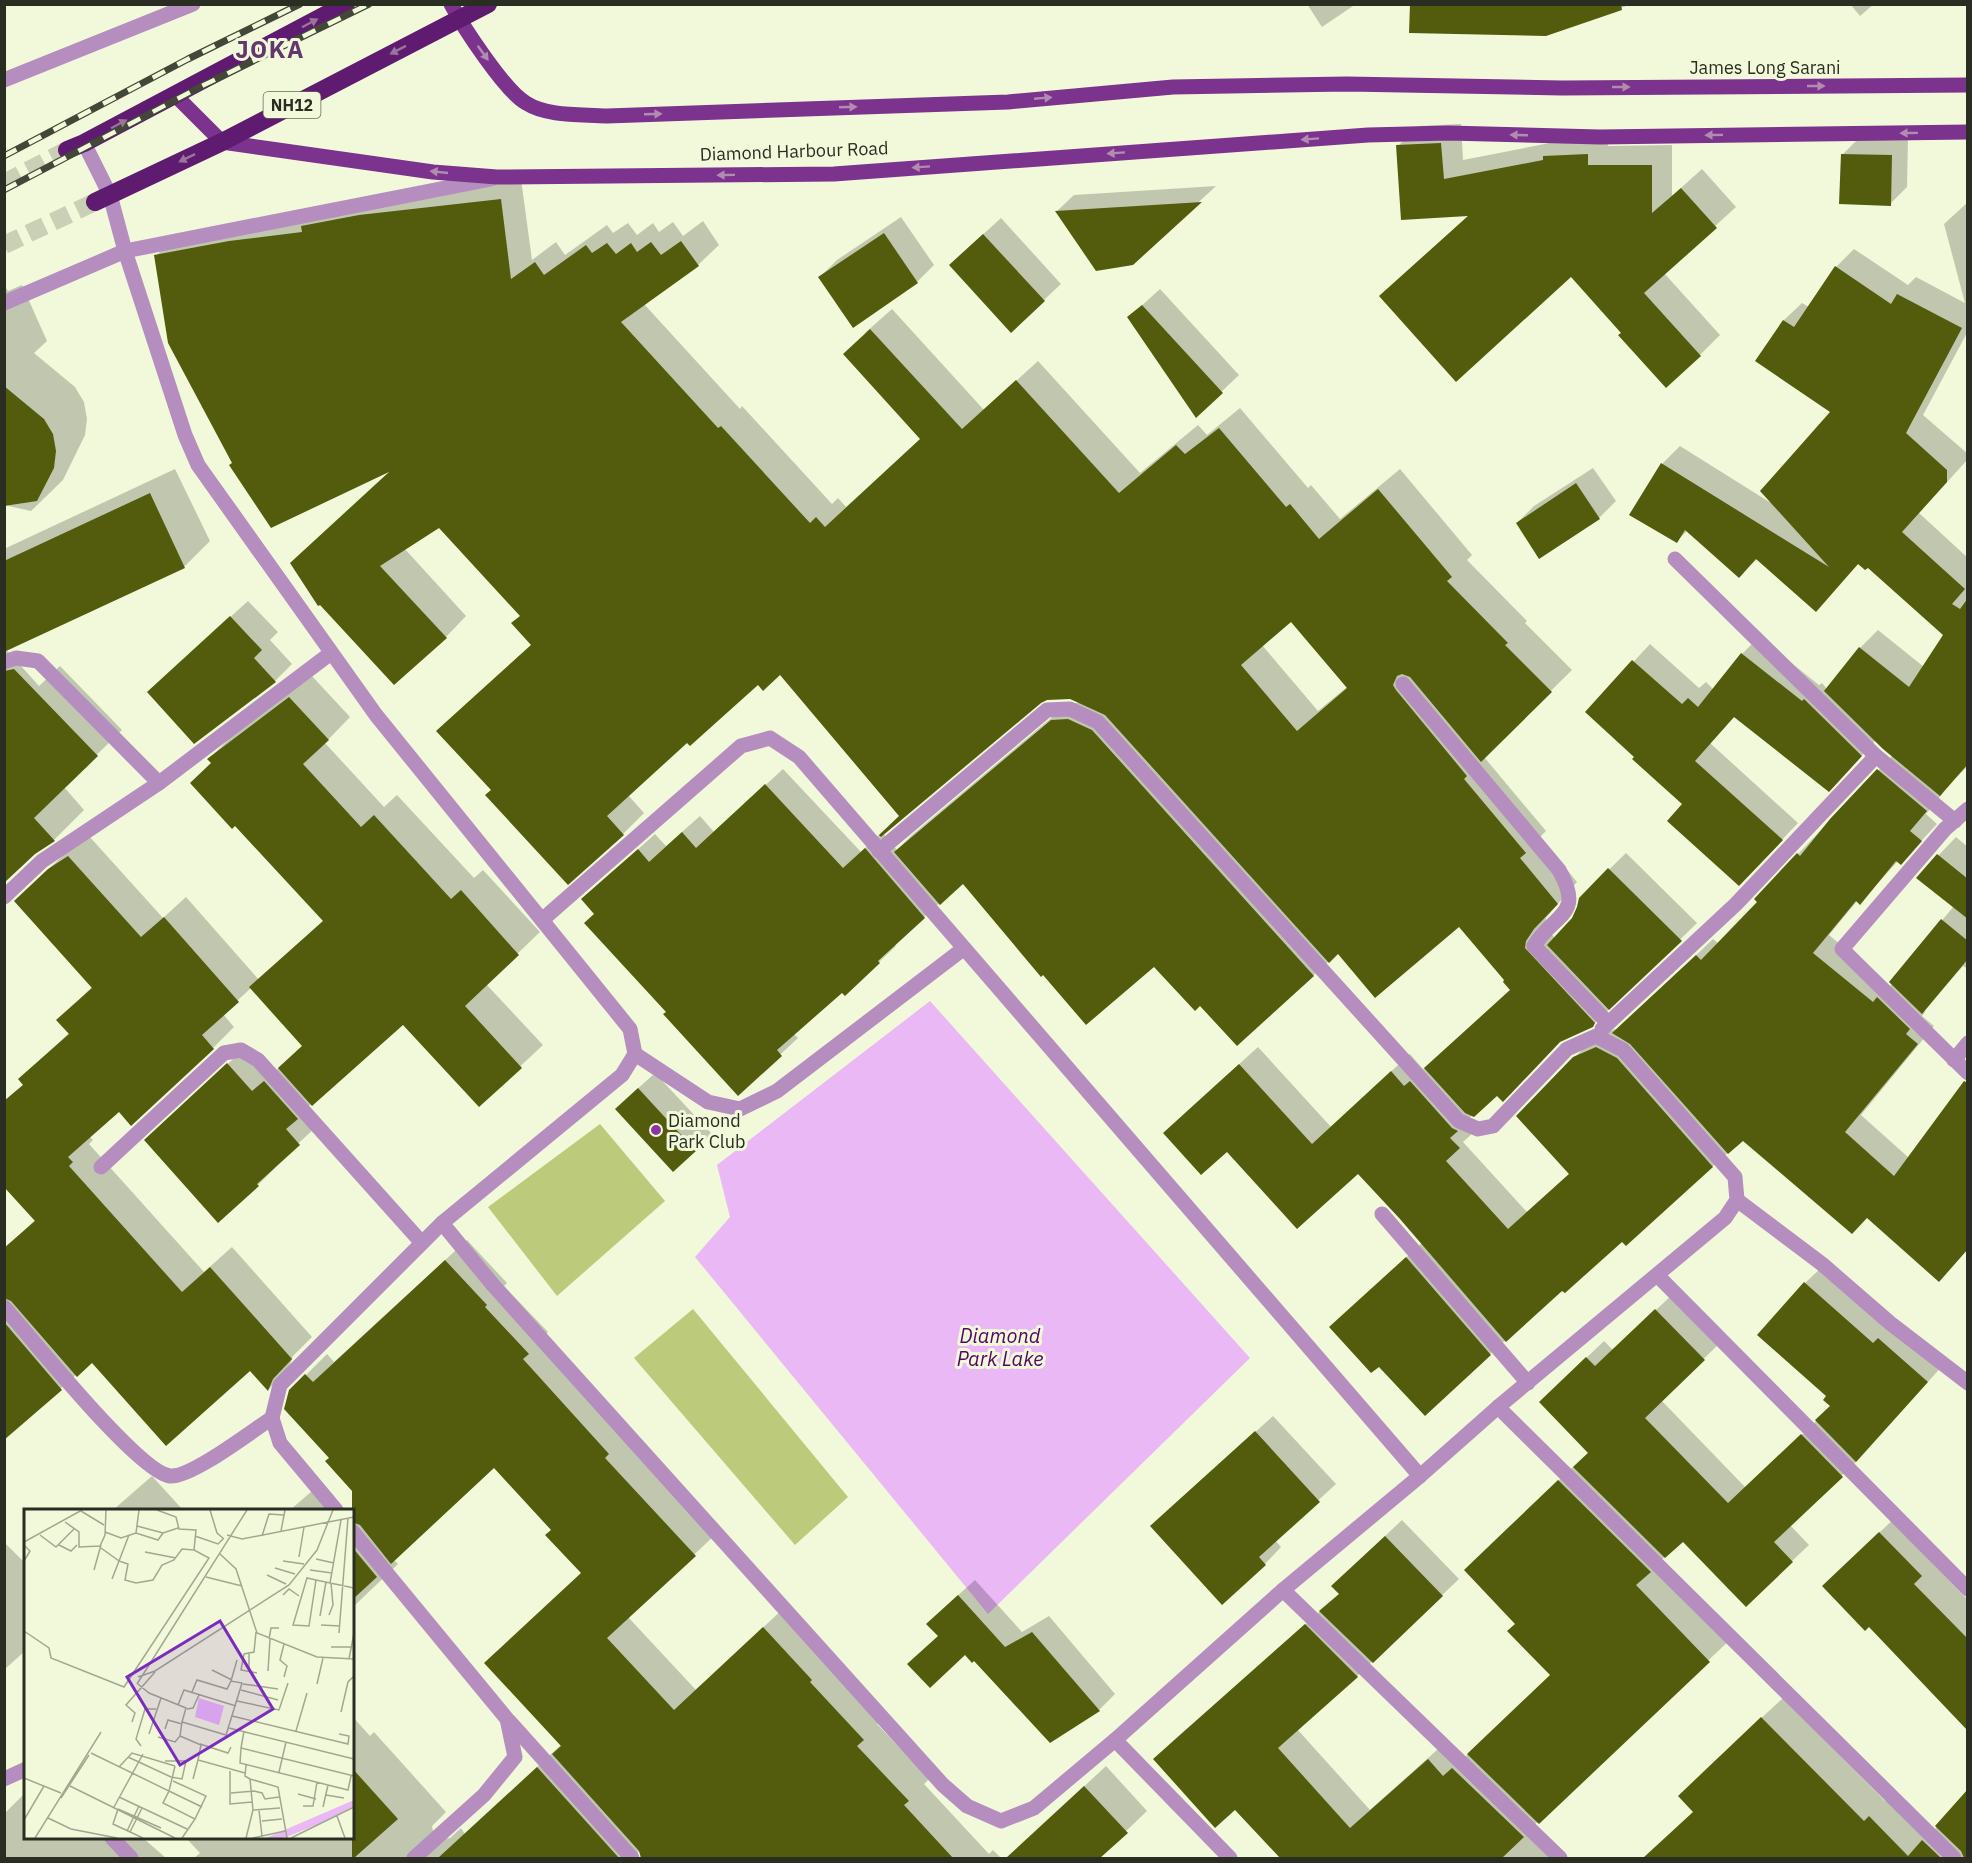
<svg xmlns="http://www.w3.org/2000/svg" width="1972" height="1863" viewBox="0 0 1972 1863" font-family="'IBM Plex Sans',sans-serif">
	<rect width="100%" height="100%" fill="#f2f9da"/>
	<g fill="#bcca7c">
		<path d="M600,1124L665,1201L557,1296L488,1207Z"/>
		<path d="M693,1309L848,1497L795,1545L634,1358Z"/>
	</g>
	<path fill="#e9b8f5" d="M930,1001L1250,1358L988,1614L695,1257L730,1217L717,1165Z"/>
	<g fill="#0003" fill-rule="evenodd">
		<path d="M1307,4H1356L1322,27Z"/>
		<path d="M1411,4H1632L1546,34Z"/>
		<path d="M1850,4H1874L1860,16Z"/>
		<path d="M1461,124L1463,160L1560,141L1607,135L1608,146L1672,145V196L1702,169L1736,207L1664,273L1720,335L1700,355L1623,332L1571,275L1381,297L1470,214L1398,146L1418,126Z"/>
		<path d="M1860,137L1908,139L1907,187L1890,204L1843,154Z"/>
		<path d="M521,179L532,260L556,242L565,255L607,225L613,233L628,223L637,235L653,223L659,232L673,222L683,236L703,221L719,245L698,265L644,304L740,409L742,406L832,504L838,498L846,507L922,438L865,333L892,309L984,410L1038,361L1140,473L1198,425L1207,435L1240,408L1308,488L1311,485L1340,519L1400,469L1472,555L1467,560L1527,621L1525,623L1572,670L1484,757L1546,831L1540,837L1577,882L1555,907L1546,918L1545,927L1555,938L1573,919L1580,898L1626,853L1697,923L1592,1026L1561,1040L1468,1119L1477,1129L1463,1142L1527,1212L1570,1173L1574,1058L1593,1039L1615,1029L1617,1031L1713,939L1719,944L1759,902L1798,854L1893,755L1876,740L1845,773L1735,716L1710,743L1798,823L1756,867L1684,804L1636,757L1587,712L1650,644L1699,688L1706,682L1714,690L1742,654L1759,637L1819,685L1822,683L1827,689L1860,648L1878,630L1924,667L1945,635L1868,566L1859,563L1816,610L1758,558L1739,576L1688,530L1677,541L1662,464L1680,446L1771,503L1832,412L1757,360L1784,320L1802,303L1809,307L1836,267L1854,249L1908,285L1916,277L1965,303L1944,224L1968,202V331L1923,415L1968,454V459L1919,513L1968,558V766L1941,792L1943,793L1926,814L1937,824L1901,863L1898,861L1860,903L1857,901L1829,935L1890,986L1893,983L1891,982L1954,906L1918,877L1956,837L1968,847V969L1963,966L1924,1010L1925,1012L1922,1016L1934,1026L1861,1115L1909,1158L1968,1080V1249L1868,1217L1743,1139L1626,1244L1622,1240L1563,1289L1490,1354L1379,1364L1331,1327L1422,1243L1358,1172L1227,1150L1183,1115L1258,1047L1331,1127L1410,1054L1423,1069L1429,1065L1511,989L1506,980L1459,925L1339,952L1237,1044L1201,1004L1155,965L963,882L894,944L896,946L879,962L842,990L794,1034L798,1038L738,1094L668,1012L596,913L583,899L655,834L666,846L700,816L714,832L783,769L861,852L882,832L897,850L912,835L1069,703H1081L1070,698L1046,699L901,815L780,673L758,683L687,741L628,795L644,813L623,834L568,883L492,790L459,711L532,644L522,615L439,526L404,548L466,616L446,637L292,563L391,471L234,463L156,256L176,235ZM1291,620L1348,686L1318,711L1262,645Z"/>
		<path d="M1216,186L1133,263L1057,211L1074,195Z"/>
		<path d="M901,217L934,265L917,282L820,277L837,260Z"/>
		<path d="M1001,218L1061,284L1044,300L967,249Z"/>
		<path d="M4,285L8,291L22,285L47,341L34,353L75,387L84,402L87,419L85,435L63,480L31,511L4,505Z"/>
		<path d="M1160,289L1239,375L1196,416L1129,317Z"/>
		<path d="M1593,468L1616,501L1599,518L1517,523L1534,506Z"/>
		<path d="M175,469L210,541L185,566L10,648L4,637V549Z"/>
		<path d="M248,601L278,632L270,640L292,664L275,681L194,742L165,676Z"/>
		<path d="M4,647L39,686L60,666L122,730L64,787L84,810L54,840L34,853L4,881Z"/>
		<path d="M312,676L350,717L325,743L384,807L397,795L474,878L483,870L540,932L486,984L543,1045L479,1105L403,1023L302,1112L316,1127L273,1167L275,1168L258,1185L163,1124L245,1048L270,1076L303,1045L251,988L223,1014L234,1027L213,1048L131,1124L119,1110L89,1136L93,1140L89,1144L204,1272L232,1247L312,1337L293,1356L289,1368L269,1389L251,1369L92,1361L4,1438V1249L35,1220L4,1101L24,1084L20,1079L69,1033L58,1020L93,986L37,880L71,848L89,836L163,918L186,897L259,980L324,920L209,759L231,737Z"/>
		<path d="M655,1073L712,1134L695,1150L634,1092Z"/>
		<path d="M467,1240L507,1283L504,1286L548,1332L543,1337L716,1534L628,1617L696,1690L785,1607L884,1718L877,1724L929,1779L924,1784L989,1854L993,1850L1001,1858H663L649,1843L632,1858H194L200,1853L186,1838H352V1716L370,1736L374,1732L446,1812L432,1826L434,1836L440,1840L450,1838L461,1828L465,1834L562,1744L582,1573L553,1530L495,1466L394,1560L398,1564L352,1608V1522L370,1507L331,1457L290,1391L327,1354L334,1362Z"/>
		<path d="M1822,1267L1944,1364L1859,1459L1790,1525L1809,1545L1792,1561L1683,1540L1660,1561L1733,1637L1532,1827L1560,1858H1282L1236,1808L1155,1759L1174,1740L1325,1607L1340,1593L1350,1569L1402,1520L1459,1579L1357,1676L1297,1729L1370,1810L1447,1741L1463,1759L1552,1674L1517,1624L1489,1546L1589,1452L1558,1385L1604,1341L1613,1350L1673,1294L1720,1343L1661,1400L1746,1488L1832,1406L1805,1283Z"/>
		<path d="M1273,1416L1336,1484L1275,1540L1281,1547L1265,1564L1169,1509Z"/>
		<path d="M152,1476L183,1510H113Z"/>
		<path d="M319,1485L342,1510H290Z"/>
		<path d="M1899,1514L1933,1564L1968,1600V1724L1843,1567Z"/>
		<path d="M4,1542L26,1564V1650L4,1670Z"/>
		<path d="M975,1580L1022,1632L1049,1616L1115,1694L1099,1710L975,1658L939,1635L945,1607Z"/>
		<path d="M1783,1698L1885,1801L1890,1796L1929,1836L1968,1792V1858H1645L1695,1811L1700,1775Z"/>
		<path d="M1106,1766L1147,1811L1100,1856L1102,1858H1007Z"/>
		<path d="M26,1792V1838H143L166,1858H4V1814Z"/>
	</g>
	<g fill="#525c0c" fill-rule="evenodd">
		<path d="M1410,4H1621L1622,10L1546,36L1409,33Z"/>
		<path d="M1441,143L1444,179L1543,160V156L1588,154V165H1652V213L1681,188L1717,228L1644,293L1701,356L1666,388L1618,335L1621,333L1571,277L1456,382L1379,296L1468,216L1401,220L1396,145Z"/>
		<path d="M1841,154L1892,155L1891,206L1839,204Z"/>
		<path d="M501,199L511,279L535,262L544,275L586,245L592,253L607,243L616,254L631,243L637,252L651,242L661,255L681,241L699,266L621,322L718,428L721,426L810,523L816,517L825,527L920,439L843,354L870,329L962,429L1016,380L1119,493L1176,445L1185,454L1219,428L1286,507L1290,504L1319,539L1378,489L1452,577L1447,581L1508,643L1505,645L1552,692L1481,762L1410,677L1402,674L1397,676L1393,685L1396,690L1467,776L1464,779L1526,853L1520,858L1558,904L1534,929L1526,941L1525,948L1595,1023L1593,1027L1560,1042L1503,1102L1497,1096L1474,1117L1465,1113L1424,1068L1510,990L1503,982L1504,980L1459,927L1375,998L1338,954L1329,963L1105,715L1070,699L1047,700L1041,703L881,837L879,835L899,816L780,675L763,691L758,685L690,746L687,743L607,816L624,835L568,885L485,795L491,790L436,731L531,645L511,623L520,616L439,528L380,566L447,638L394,685L320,605L318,606L290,563L389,472L271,528L229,465L232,463L168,343L154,255L229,241L302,232L301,226L359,215ZM1291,622L1347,688L1297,731L1241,665Z"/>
		<path d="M1202,202L1133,265L1096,271L1055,211Z"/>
		<path d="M884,233L918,283L853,328L818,277Z"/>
		<path d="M983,234L1045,301L1011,333L949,265Z"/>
		<path d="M1835,266L1891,304L1897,294L1962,328L1906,433L1947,470V482L1902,532L1965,589L1952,604L1960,609L1968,598V764L1940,796L1883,749L1824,691L1859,647L1909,687L1943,635L1868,568L1865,570L1858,564L1816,612L1756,559L1739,578L1685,530L1677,543L1629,515L1661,463L1829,567L1760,491L1830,412L1755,361L1783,320L1794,327Z"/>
		<path d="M1142,305L1223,393L1196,418L1127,317Z"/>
		<path d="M4,386L44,419L53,434L56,451L54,468L37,501L4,506Z"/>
		<path d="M1576,483L1600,519L1539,559L1516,523Z"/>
		<path d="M150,493L185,568L4,652V561Z"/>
		<path d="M230,616L262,650L254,658L276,682L194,744L147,692Z"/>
		<path d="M1741,653L1802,701L1804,699L1862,756L1829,792L1734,717L1695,761L1783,840L1739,886L1667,821L1682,804L1632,759L1634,757L1585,712L1632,660L1682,704L1688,698L1698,707Z"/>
		<path d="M14,669L98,756L34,818L55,841L35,854L4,883V671Z"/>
		<path d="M289,697L329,740L303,764L361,827L374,815L451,899L461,890L519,955L465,1006L522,1068L479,1107L403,1025L312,1106L278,1068L302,1046L249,987L323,921L235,826L232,829L190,783L211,763L207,759Z"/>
		<path d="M1068,719L1092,730L1314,976L1237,1046L1200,1006L1195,1011L1154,967L1086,1025L1043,975L1041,977L963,884L940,905L894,852L1051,720Z"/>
		<path d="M1877,769L1927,811L1910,831L1922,841L1901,865L1896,861L1860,905L1856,901L1813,953L1873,1002L1877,997L1910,1029L1906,1034L1918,1044L1845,1132L1894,1176L1964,1081L1968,1083V1249L1939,1282L1867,1218L1852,1234L1743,1141L1728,1154L1630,1044L1612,1033L1696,955L1701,960L1757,902L1754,899L1797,853L1800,856L1830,819Z"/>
		<path d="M765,784L843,868L865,848L925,918L878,961L880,963L845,996L842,993L777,1050L782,1056L738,1096L663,1014L666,1012L584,923L594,914L581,899L638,849L649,862L682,832L696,848Z"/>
		<path d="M1937,854L1968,879V919L1916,878Z"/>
		<path d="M68,856L141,937L164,917L239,1002L202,1035L214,1049L131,1126L119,1112L68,1157L73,1162L69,1166L182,1292L210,1267L292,1359L273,1379L268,1391L250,1371L166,1446L92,1363L77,1377L11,1301L4,1298V1248L35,1221L4,1187V1101L23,1085L18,1079L69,1034L56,1020L92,988L14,901L48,869Z"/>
		<path d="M1608,868L1682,941L1609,1010L1547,945L1572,918L1577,907L1579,898Z"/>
		<path d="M1941,919L1968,941V959L1922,1014L1889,982Z"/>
		<path d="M1596,1047L1617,1058L1713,1167L1626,1246L1622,1242L1565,1293L1562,1291L1506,1342L1400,1219L1358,1174L1297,1229L1227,1152L1201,1175L1163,1133L1239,1064L1312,1144L1391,1071L1404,1086L1410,1081L1452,1128L1458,1131L1450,1138L1460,1148L1446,1161L1508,1229L1569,1174L1516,1116L1573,1057Z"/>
		<path d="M227,1063L252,1091L264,1081L298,1119L286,1129L300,1145L257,1184L259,1186L218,1223L144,1140Z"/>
		<path d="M638,1088L696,1151L673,1172L615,1109Z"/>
		<path d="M1406,1257L1491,1355L1425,1416L1379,1367L1371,1373L1329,1327Z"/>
		<path d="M445,1260L487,1305L485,1307L529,1354L523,1359L609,1454L605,1458L696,1556L607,1638L674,1710L763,1627L812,1680L810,1682L864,1740L857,1746L909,1801L904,1805L953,1858H641L639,1851L552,1754L561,1746L484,1663L581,1573L545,1535L551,1530L494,1468L391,1564L360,1525L352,1522V1491L325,1461L329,1458L284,1409L289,1390L305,1374L313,1382Z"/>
		<path d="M1804,1282L1873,1343L1878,1338L1928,1382L1856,1462L1815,1420L1830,1406L1823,1400L1826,1396L1757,1335Z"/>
		<path d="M1655,1309L1705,1360L1645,1418L1728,1503L1801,1434L1843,1477L1774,1542L1793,1562L1746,1607L1683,1542L1665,1558L1573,1467L1588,1453L1539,1402L1586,1357L1595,1366Z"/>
		<path d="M4,1322L62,1390L4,1440Z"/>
		<path d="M1255,1431L1320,1502L1259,1557L1266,1565L1222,1605L1150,1526Z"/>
		<path d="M1558,1480L1651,1572L1636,1585L1710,1662L1539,1824L1467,1754L1550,1675L1507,1631L1515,1624L1464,1570Z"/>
		<path d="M1879,1532L1922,1576L1914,1584L1968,1639V1731L1869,1627L1865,1631L1822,1586Z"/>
		<path d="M1385,1536L1443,1596L1373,1663L1319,1611L1339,1594L1331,1586Z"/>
		<path d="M352,1547L377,1577L352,1600Z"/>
		<path d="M958,1595L1005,1647L1032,1632L1100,1711L1050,1743L974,1661L972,1663L965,1655L930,1688L907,1664L938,1636L926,1624Z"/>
		<path d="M1305,1624L1358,1677L1278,1748L1350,1828L1428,1759L1443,1776L1452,1768L1524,1837L1502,1858H1280L1235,1810L1215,1828L1153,1759Z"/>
		<path d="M1761,1717L1864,1821L1869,1816L1908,1856L1922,1840L1941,1858H1643L1693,1812L1678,1796Z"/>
		<path d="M537,1767L619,1858H438Z"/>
		<path d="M352,1768L398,1819L354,1858H352Z"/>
		<path d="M1084,1786L1128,1833L1100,1858H1006Z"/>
		<path d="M1968,1789V1858H1964L1961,1851L1935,1826Z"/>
	</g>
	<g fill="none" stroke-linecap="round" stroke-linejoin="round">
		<g stroke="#cad0b5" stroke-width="18" stroke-dasharray="18 9" stroke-linecap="butt">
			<path d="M4,183L67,150"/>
			<path d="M4,245L95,202"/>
		</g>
		<g stroke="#b58ebf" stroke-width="15">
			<path d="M4,80L193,4"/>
			<path d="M84,143L110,195L125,251L185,435L198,465L376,715L630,1029L635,1054L622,1075L442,1223L493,1285L943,1785L967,1806L1001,1821L1034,1808L1115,1740L1283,1590L1420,1476L1498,1407L1725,1218L1737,1200L1735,1177L1623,1050L1596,1036L1567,1049L1493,1126L1478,1129L1459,1121L1098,722L1070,709L1047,710L879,851"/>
			<path d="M4,303L125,251L491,179"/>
			<path d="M1675,559L1876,756L1955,821"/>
			<path d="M4,662L16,658L38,661L159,783"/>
			<path d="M1403,684L1559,870C1585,916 1554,913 1534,946L1608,1023"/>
			<path d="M1968,809L1945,829L1842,949L1968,1073"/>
			<path d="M4,897L42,861L159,783L331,653"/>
			<path d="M542,920L741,746L770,738L799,757L1420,1476"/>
			<path d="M1602,1029L1736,904L1876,756"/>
			<path d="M635,1054L708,1102L740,1109L777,1091L963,949"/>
			<path d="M1954,1060L1968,1043"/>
			<path d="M101,1167L224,1053L241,1050L258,1060L422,1243"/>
			<path d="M1737,1200L1822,1264L1890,1323L1968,1383"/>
			<path d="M1382,1214L1528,1383"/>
			<path d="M1657,1275L1968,1589"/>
			<path d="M4,1307C31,1337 138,1472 170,1476C191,1478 252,1431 272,1418"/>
			<path d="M1498,1407L1954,1858"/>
			<path d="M336,1510L280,1443L272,1418L280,1385L442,1223"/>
			<path d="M352,1531L507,1719L515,1757L484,1795L414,1858"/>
			<path d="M1283,1590L1560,1858"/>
			<path d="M509,1721L632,1858"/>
			<path d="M1115,1740L1230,1858"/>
			<path d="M4,1779L26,1769"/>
			<path d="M112,1838L131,1858"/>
		</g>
		<g stroke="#7c338e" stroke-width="15">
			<path d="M451,4C463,27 505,91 526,103C548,117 582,114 607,116L1008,102L1173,87L1347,84L1562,88L1968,85"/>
			<path d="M174,94L222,142L433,172L497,177L834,174L1368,135L1448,133L1600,137L1968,132"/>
		</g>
		<g stroke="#5f1b70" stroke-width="18">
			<path d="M67,150L84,143L346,4"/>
			<path d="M95,202L222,142L488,4"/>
		</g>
		<g stroke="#434738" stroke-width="7">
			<g id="rail">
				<path d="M4,156L188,59L300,4"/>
				<path d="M4,190L202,86L369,4"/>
			</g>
		</g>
		<use href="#rail" stroke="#f2f9da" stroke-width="4.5" stroke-dasharray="14" stroke-linecap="butt"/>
	</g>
	<defs><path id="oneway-solid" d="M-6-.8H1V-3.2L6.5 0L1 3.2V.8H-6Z" transform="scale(1.5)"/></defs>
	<g fill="#9a749a">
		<use href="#oneway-solid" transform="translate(310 23) rotate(-28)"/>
		<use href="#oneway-solid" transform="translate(398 50) rotate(153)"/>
		<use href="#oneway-solid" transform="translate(119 124) rotate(-28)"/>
		<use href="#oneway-solid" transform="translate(187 158) rotate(154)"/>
	</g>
	<g fill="#b18cb0">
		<use href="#oneway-solid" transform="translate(483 53) rotate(54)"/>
		<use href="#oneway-solid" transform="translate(1816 86)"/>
		<use href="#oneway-solid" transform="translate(1621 87)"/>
		<use href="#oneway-solid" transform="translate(1043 98) rotate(-5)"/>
		<use href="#oneway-solid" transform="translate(848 107) rotate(-2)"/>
		<use href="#oneway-solid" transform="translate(653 114) rotate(-2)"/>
		<use href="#oneway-solid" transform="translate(1909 133) rotate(179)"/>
		<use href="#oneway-solid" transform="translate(1519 135) rotate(-178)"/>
		<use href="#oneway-solid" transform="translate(1714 135) rotate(179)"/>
		<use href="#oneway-solid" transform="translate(1310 139) rotate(176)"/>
		<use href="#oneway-solid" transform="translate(1116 153) rotate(176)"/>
		<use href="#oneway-solid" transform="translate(921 167) rotate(176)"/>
		<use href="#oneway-solid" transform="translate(439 172) rotate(-174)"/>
		<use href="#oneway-solid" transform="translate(726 175) rotate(179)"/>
	</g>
	<circle fill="#8c35a2" stroke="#f2f9da" stroke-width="2" cx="656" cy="1130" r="6"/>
	<g text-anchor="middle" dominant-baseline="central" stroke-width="6" stroke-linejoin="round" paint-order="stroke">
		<rect fill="#f2f9da" stroke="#666a58" stroke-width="1.5" x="263.5" y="92" width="57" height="26" rx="4.5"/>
		<g font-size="16" font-weight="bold" fill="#2a2d21">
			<text x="292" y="105">NH12</text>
		</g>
		<g font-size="18" fill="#2a2d21" stroke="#f2f9da">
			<text x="1765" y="67">James Long Sarani</text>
			<text transform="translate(794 151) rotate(-2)">Diamond Harbour Road</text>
		</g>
		<g font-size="18" fill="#2a2d21" stroke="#f2f9da" text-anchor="start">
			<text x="668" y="1120">Diamond<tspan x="668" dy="21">Park Club</tspan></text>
		</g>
		<g font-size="20" font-style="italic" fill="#550565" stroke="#f2f9da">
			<text x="1000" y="1335">Diamond<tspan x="1000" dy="23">Park Lake</tspan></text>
		</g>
		<g font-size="24" font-weight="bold" letter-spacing="1.5" fill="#62376d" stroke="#f2f9da">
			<text x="270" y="49">JOKA</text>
		</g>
	</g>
	<g transform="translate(24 1509)">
		<rect width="330" height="330" fill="#f2f9da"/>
		<path d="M175,189L200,197L195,216L171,208ZM330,291V297L297,314L260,329H242Z" fill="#e9b8f5"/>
		<path fill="none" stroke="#a2a790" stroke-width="1.5" d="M186,1L193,24L200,30M57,2L80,16M41,13L55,23V38L76,37L81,26L82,1M113,17L139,24L154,19M257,22L261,1M81,23L97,29L112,24L134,31L139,24M112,24L115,1M16,26L32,38L50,20M105,26L95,52L104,55L101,71L112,74L129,71L138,56L150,51L158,40L170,41M203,26L218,30L330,8M171,27L194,35L199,30M238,27L245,5L260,6M0,33L58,1M0,36L6,42L0,52M35,36L47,42L53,36M77,39L95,52L88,70M121,43L152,49M196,45L212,60L233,124L293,148L330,150M275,48L280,18M292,50L310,54M259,52L280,55M251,59L271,65M70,61L77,36M286,61L308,64M243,66L262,75M182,68L218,77M292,71L285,117L269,116L283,69L292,71L330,79M306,74L317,11M259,86L265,80L275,87M305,106L309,96L307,74M296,107L302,73M297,116L316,117M0,122L25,139L27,149L100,178L185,49L170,41L172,21L155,20L152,8L133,1M232,123L230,143L220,145L217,161L233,164M315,124L324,9M245,130L247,119H255M307,138H327M325,150L330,124M188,161L208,171M244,162L246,130M225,163V144M114,168L131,162L265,76L293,41L309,1M260,168L263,157L256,151L260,135M207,172L213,151M113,175L223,1M114,175L125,184L162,199L158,213L202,226L218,174L207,172L203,180L173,171L168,183M219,175L254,180M293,175L299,149M217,181L254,191M213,192L255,201L264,174M154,196L160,181L212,197M163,200L169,199L175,186M317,203L324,173L330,167M208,207L324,235L325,227L315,225M108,213L111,204L102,196L131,163M158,213L156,227L177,236L174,251L221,264M205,219L330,250M141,220L144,211L158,215M220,222L217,239L330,267M272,222L283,184M125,225L137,189M134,228L151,233L156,227M176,235L204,244L207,238M117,237L112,230L121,200H132M217,239L216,254L324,281L327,267M67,244L145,282L139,294L171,310L158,329M104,248L147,268L158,270L162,252H141M222,256L221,267L226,270L229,301L256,299M95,258L108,244L151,257M206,262V295L228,293M255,263L262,233M0,269L37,284M169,270L174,251M226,270L254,278L263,329M149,272L182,287L171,310M46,277L151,329M145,282L178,298M145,282L151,257M207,284L230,282L238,284L241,290L255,288M274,285L292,290M302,286L320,289M95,288L163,320M37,289L65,246M279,297H289L293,273M90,298L119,245M299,298L304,276M94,300L137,319M94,300L89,315L119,329M235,301L238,327M313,307L321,329M24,309L47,320L93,329M0,311L20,277M238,312L258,310M103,322L115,297M106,323L118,299M11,329L77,223M222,329L229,301M229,329L261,322M267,329L330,298"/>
		<path fill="#7b2cbf" fill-opacity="0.15" stroke="#7b2cbf" stroke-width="3" d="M196,112L249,200L156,256L103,168Z"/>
		<rect width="330" height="330" fill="none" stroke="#2a2d21" stroke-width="3"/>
	</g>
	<rect width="1972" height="1863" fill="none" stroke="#2a2d21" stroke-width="12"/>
</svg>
